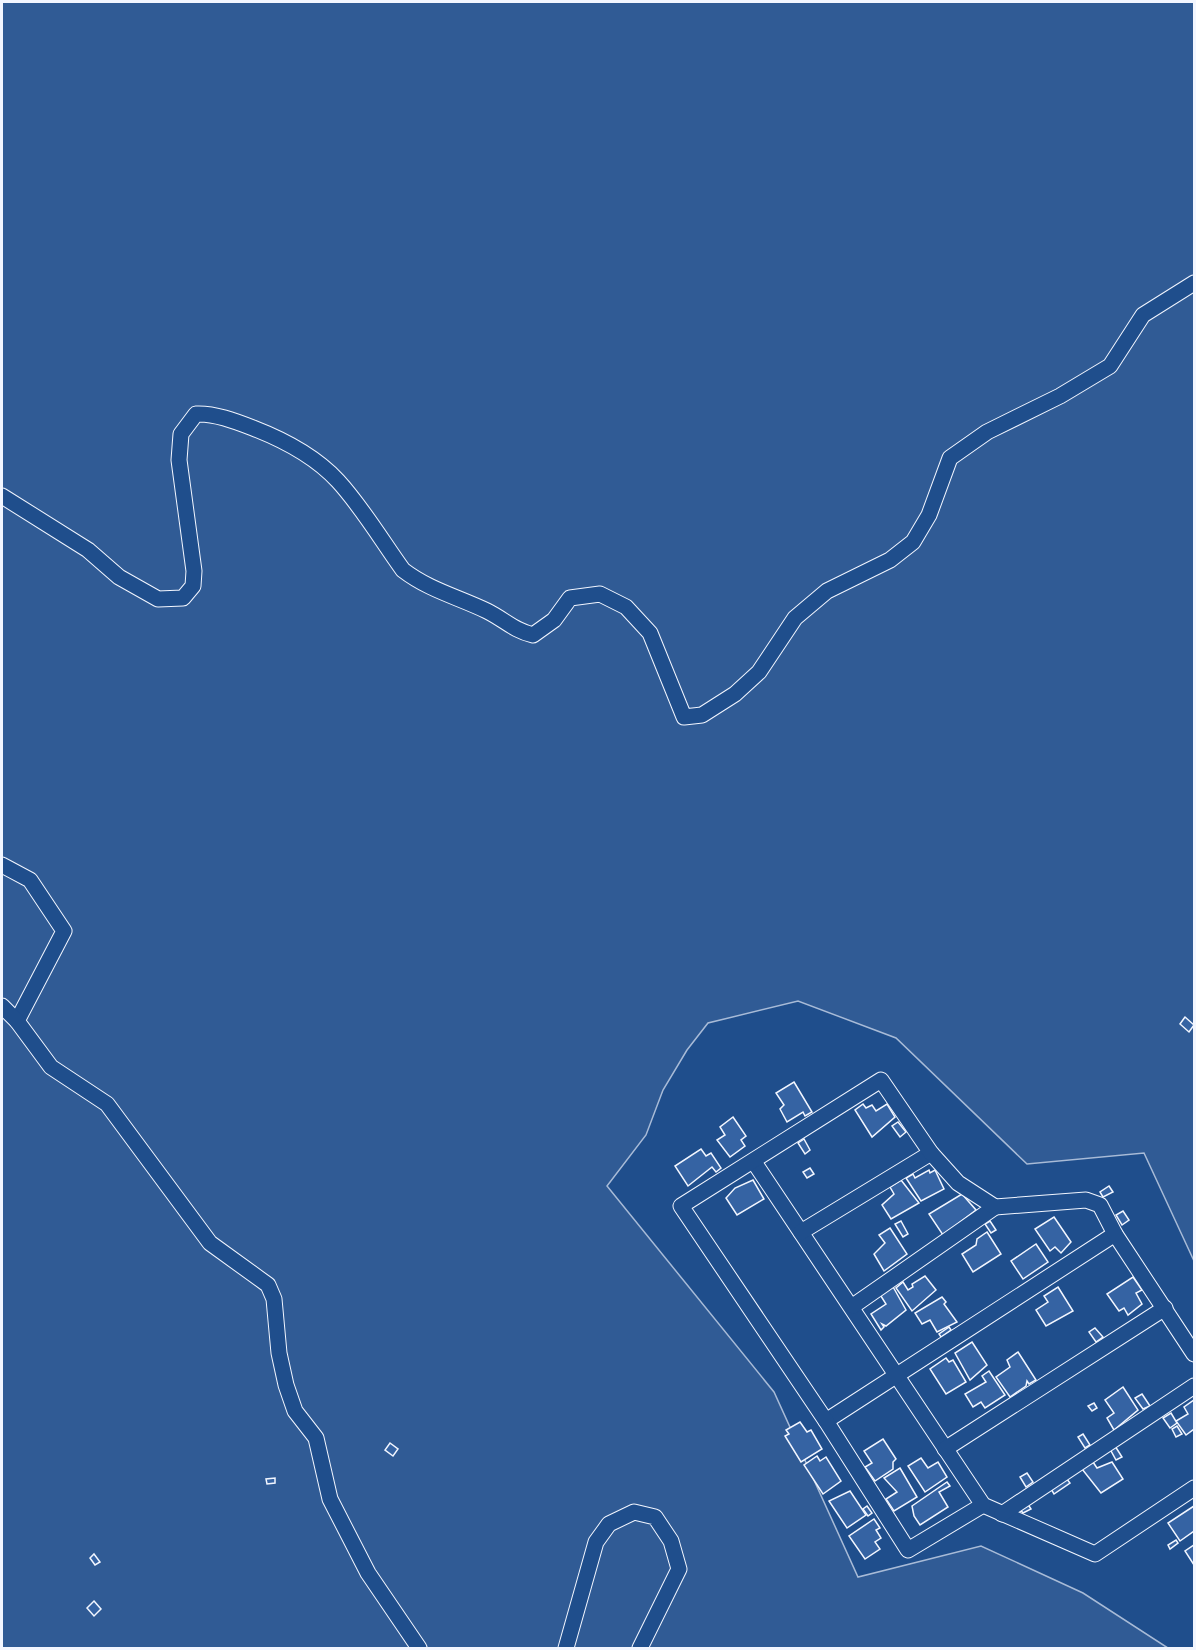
<svg xmlns="http://www.w3.org/2000/svg" width="1196" height="1650" viewBox="0 0 1196 1650" font-family="'Roboto Serif',serif">
	<rect width="100%" height="100%" fill="#1f4e8c"/>
	<path fill="#305b95" stroke="#a8bbd7" stroke-width="1.5" d="M2,2H1194V1261L1144,1153L1027,1164L896,1038L798,1001L708,1023L687,1050L663,1090L646,1135L607,1186L774,1392L858,1577L981,1546L1083,1593L1168,1648H2Z"/>
	<g fill="#3563a3" stroke="#f2f6ff" stroke-width="1.5">
		<path d="M1185,1017L1194,1025L1189,1032L1180,1024Z"/>
		<path d="M794,1082L812,1112L805,1116L803,1112L787,1122L780,1109L784,1105L776,1093Z"/>
		<path d="M863,1104L866,1108L872,1105L876,1111L887,1104L895,1117L872,1137L855,1110Z"/>
		<path d="M733,1117L746,1136L741,1140L745,1146L730,1157L717,1140L725,1135L720,1127Z"/>
		<path d="M898,1122L906,1132L900,1137L892,1126Z"/>
		<path d="M804,1139L810,1150L805,1154L798,1143Z"/>
		<path d="M701,1149L706,1156L711,1153L721,1168L716,1172L712,1167L688,1186L675,1166Z"/>
		<path d="M810,1168L814,1174L807,1178L803,1172Z"/>
		<path d="M929,1170L930,1173L935,1170L944,1189L921,1201L906,1178L913,1174L915,1178Z"/>
		<path d="M753,1180L764,1199L737,1215L726,1198L735,1188Z"/>
		<path d="M901,1180L919,1203L891,1219L882,1205L894,1194L890,1187Z"/>
		<path d="M1109,1186L1113,1192L1103,1197L1100,1192Z"/>
		<path d="M962,1194L976,1210L943,1235L929,1214Z"/>
		<path d="M1123,1211L1129,1220L1122,1225L1116,1215Z"/>
		<path d="M1054,1217L1071,1242L1061,1253L1055,1247L1050,1251L1035,1229Z"/>
		<path d="M901,1221L908,1234L903,1237L895,1224Z"/>
		<path d="M990,1221L996,1230L991,1233L985,1224Z"/>
		<path d="M890,1228L907,1254L884,1271L874,1254L885,1243L879,1235Z"/>
		<path d="M987,1232L1001,1254L973,1272L962,1254L976,1245L977,1239Z"/>
		<path d="M1036,1244L1048,1262L1023,1279L1011,1261Z"/>
		<path d="M925,1276L936,1290L912,1311L896,1288L903,1282L908,1290L913,1287L912,1284Z"/>
		<path d="M1133,1277L1142,1290L1136,1293L1142,1304L1128,1315L1124,1308L1119,1311L1107,1294Z"/>
		<path d="M892,1285L906,1310L886,1326L882,1324L884,1327L881,1330L871,1314L886,1304L879,1293Z"/>
		<path d="M1058,1287L1073,1311L1046,1326L1036,1310L1048,1302L1044,1296Z"/>
		<path d="M942,1297L946,1302L944,1304L957,1322L937,1332L930,1320L922,1324L915,1313Z"/>
		<path d="M949,1327L951,1330L941,1337L939,1334Z"/>
		<path d="M1095,1328L1103,1337L1096,1342L1089,1332Z"/>
		<path d="M972,1342L987,1365L970,1380L955,1353Z"/>
		<path d="M1018,1352L1036,1380L1029,1384L1027,1381L1026,1386L1010,1397L996,1377L1010,1367L1007,1360Z"/>
		<path d="M946,1358L949,1362L953,1360L966,1382L946,1394L930,1369Z"/>
		<path d="M989,1371L1005,1395L985,1408L981,1402L973,1407L965,1394L986,1382L982,1376Z"/>
		<path d="M1123,1387L1138,1410L1114,1430L1107,1418L1114,1413L1105,1400Z"/>
		<path d="M1142,1394L1150,1406L1143,1409L1135,1398Z"/>
		<path d="M1194,1400V1429L1186,1435L1176,1421L1188,1414L1184,1407Z"/>
		<path d="M1094,1403L1097,1408L1092,1411L1088,1406Z"/>
		<path d="M1171,1413L1177,1423L1170,1428L1163,1418Z"/>
		<path d="M800,1422L807,1432L811,1430L822,1449L801,1462L785,1436L789,1434L786,1430Z"/>
		<path d="M1177,1426L1182,1434L1176,1437L1172,1429Z"/>
		<path d="M1083,1434L1090,1445L1085,1448L1078,1437Z"/>
		<path d="M883,1439L896,1459L893,1462V1469L875,1481L865,1467L872,1463L864,1451Z"/>
		<path d="M390,1443L398,1449L393,1456L385,1450Z"/>
		<path d="M1115,1446L1122,1457L1116,1460L1110,1449Z"/>
		<path d="M817,1456L820,1461L826,1457L841,1481L823,1494L804,1465Z"/>
		<path d="M921,1458L928,1468L938,1462L947,1477L925,1492L908,1466Z"/>
		<path d="M1093,1462L1097,1468L1112,1462L1123,1479L1101,1493L1082,1469Z"/>
		<path d="M900,1468L917,1497L894,1511L886,1499L897,1492L884,1478Z"/>
		<path d="M1027,1473L1033,1482L1026,1487L1020,1477Z"/>
		<path d="M275,1478V1483L267,1484L266,1479Z"/>
		<path d="M1066,1478L1070,1483L1054,1494L1051,1489Z"/>
		<path d="M947,1482L950,1486L939,1492L948,1507L920,1525L914,1516L912,1506Z"/>
		<path d="M850,1491L866,1515L847,1528L829,1501Z"/>
		<path d="M1027,1503L1031,1509L1023,1513L1019,1508Z"/>
		<path d="M867,1506L872,1513L868,1516L863,1509Z"/>
		<path d="M1194,1506V1531L1180,1541L1168,1523Z"/>
		<path d="M874,1519L880,1528L876,1530L881,1538L875,1542L880,1549L865,1559L849,1536Z"/>
		<path d="M1176,1540L1178,1543L1170,1549L1168,1545Z"/>
		<path d="M1194,1545V1565L1185,1551Z"/>
		<path d="M94,1554L100,1562L95,1565L90,1558Z"/>
		<path d="M94,1601L101,1609L94,1616L87,1608Z"/>
	</g>
	<g fill="none" stroke-linecap="round" stroke-linejoin="round">
		<g stroke="#f2f6ff" stroke-width="17">
			<g id="street">
				<path d="M2,496L88,550L119,577L158,599L183,598L193,586L194,571L179,460L181,434L196,414C214,413 235,421 253,428C284,440 315,456 338,481C362,507 382,541 403,570C429,590 458,597 487,611C505,620 513,630 533,635L554,620L570,598L600,594L626,607L650,633L684,717L702,715L735,694L759,672L795,618L827,591L890,560L913,542L929,515L950,458L987,432L1060,396L1110,366L1143,315L1194,283"/>
				<path d="M2,865L30,880L64,931L17,1021"/>
				<path d="M2,1006L17,1021L51,1067L107,1104L210,1243L268,1285L274,1299L279,1353L286,1385L295,1411L316,1438L330,1499L368,1573L419,1648"/>
				<path d="M754,1162L983,1505L1095,1554L1194,1488"/>
				<path d="M801,1232L931,1153"/>
				<path d="M853,1306L995,1207"/>
				<path d="M826,1421L1115,1234"/>
				<path d="M945,1449L1165,1308"/>
				<path d="M983,1505L908,1550L826,1421L681,1206L881,1080L931,1153L958,1183L995,1207L1086,1200L1100,1205L1115,1234L1194,1354"/>
				<path d="M1002,1514L1194,1386"/>
				<path d="M566,1648L596,1542L609,1524L634,1512L655,1517L671,1541L679,1569L640,1648"/>
			</g>
		</g>
		<use href="#street" stroke="#1f4e8c" stroke-width="15"/>
	</g>
	<rect width="1196" height="1650" fill="none" stroke="#f2f6ff" stroke-width="6"/>
</svg>
